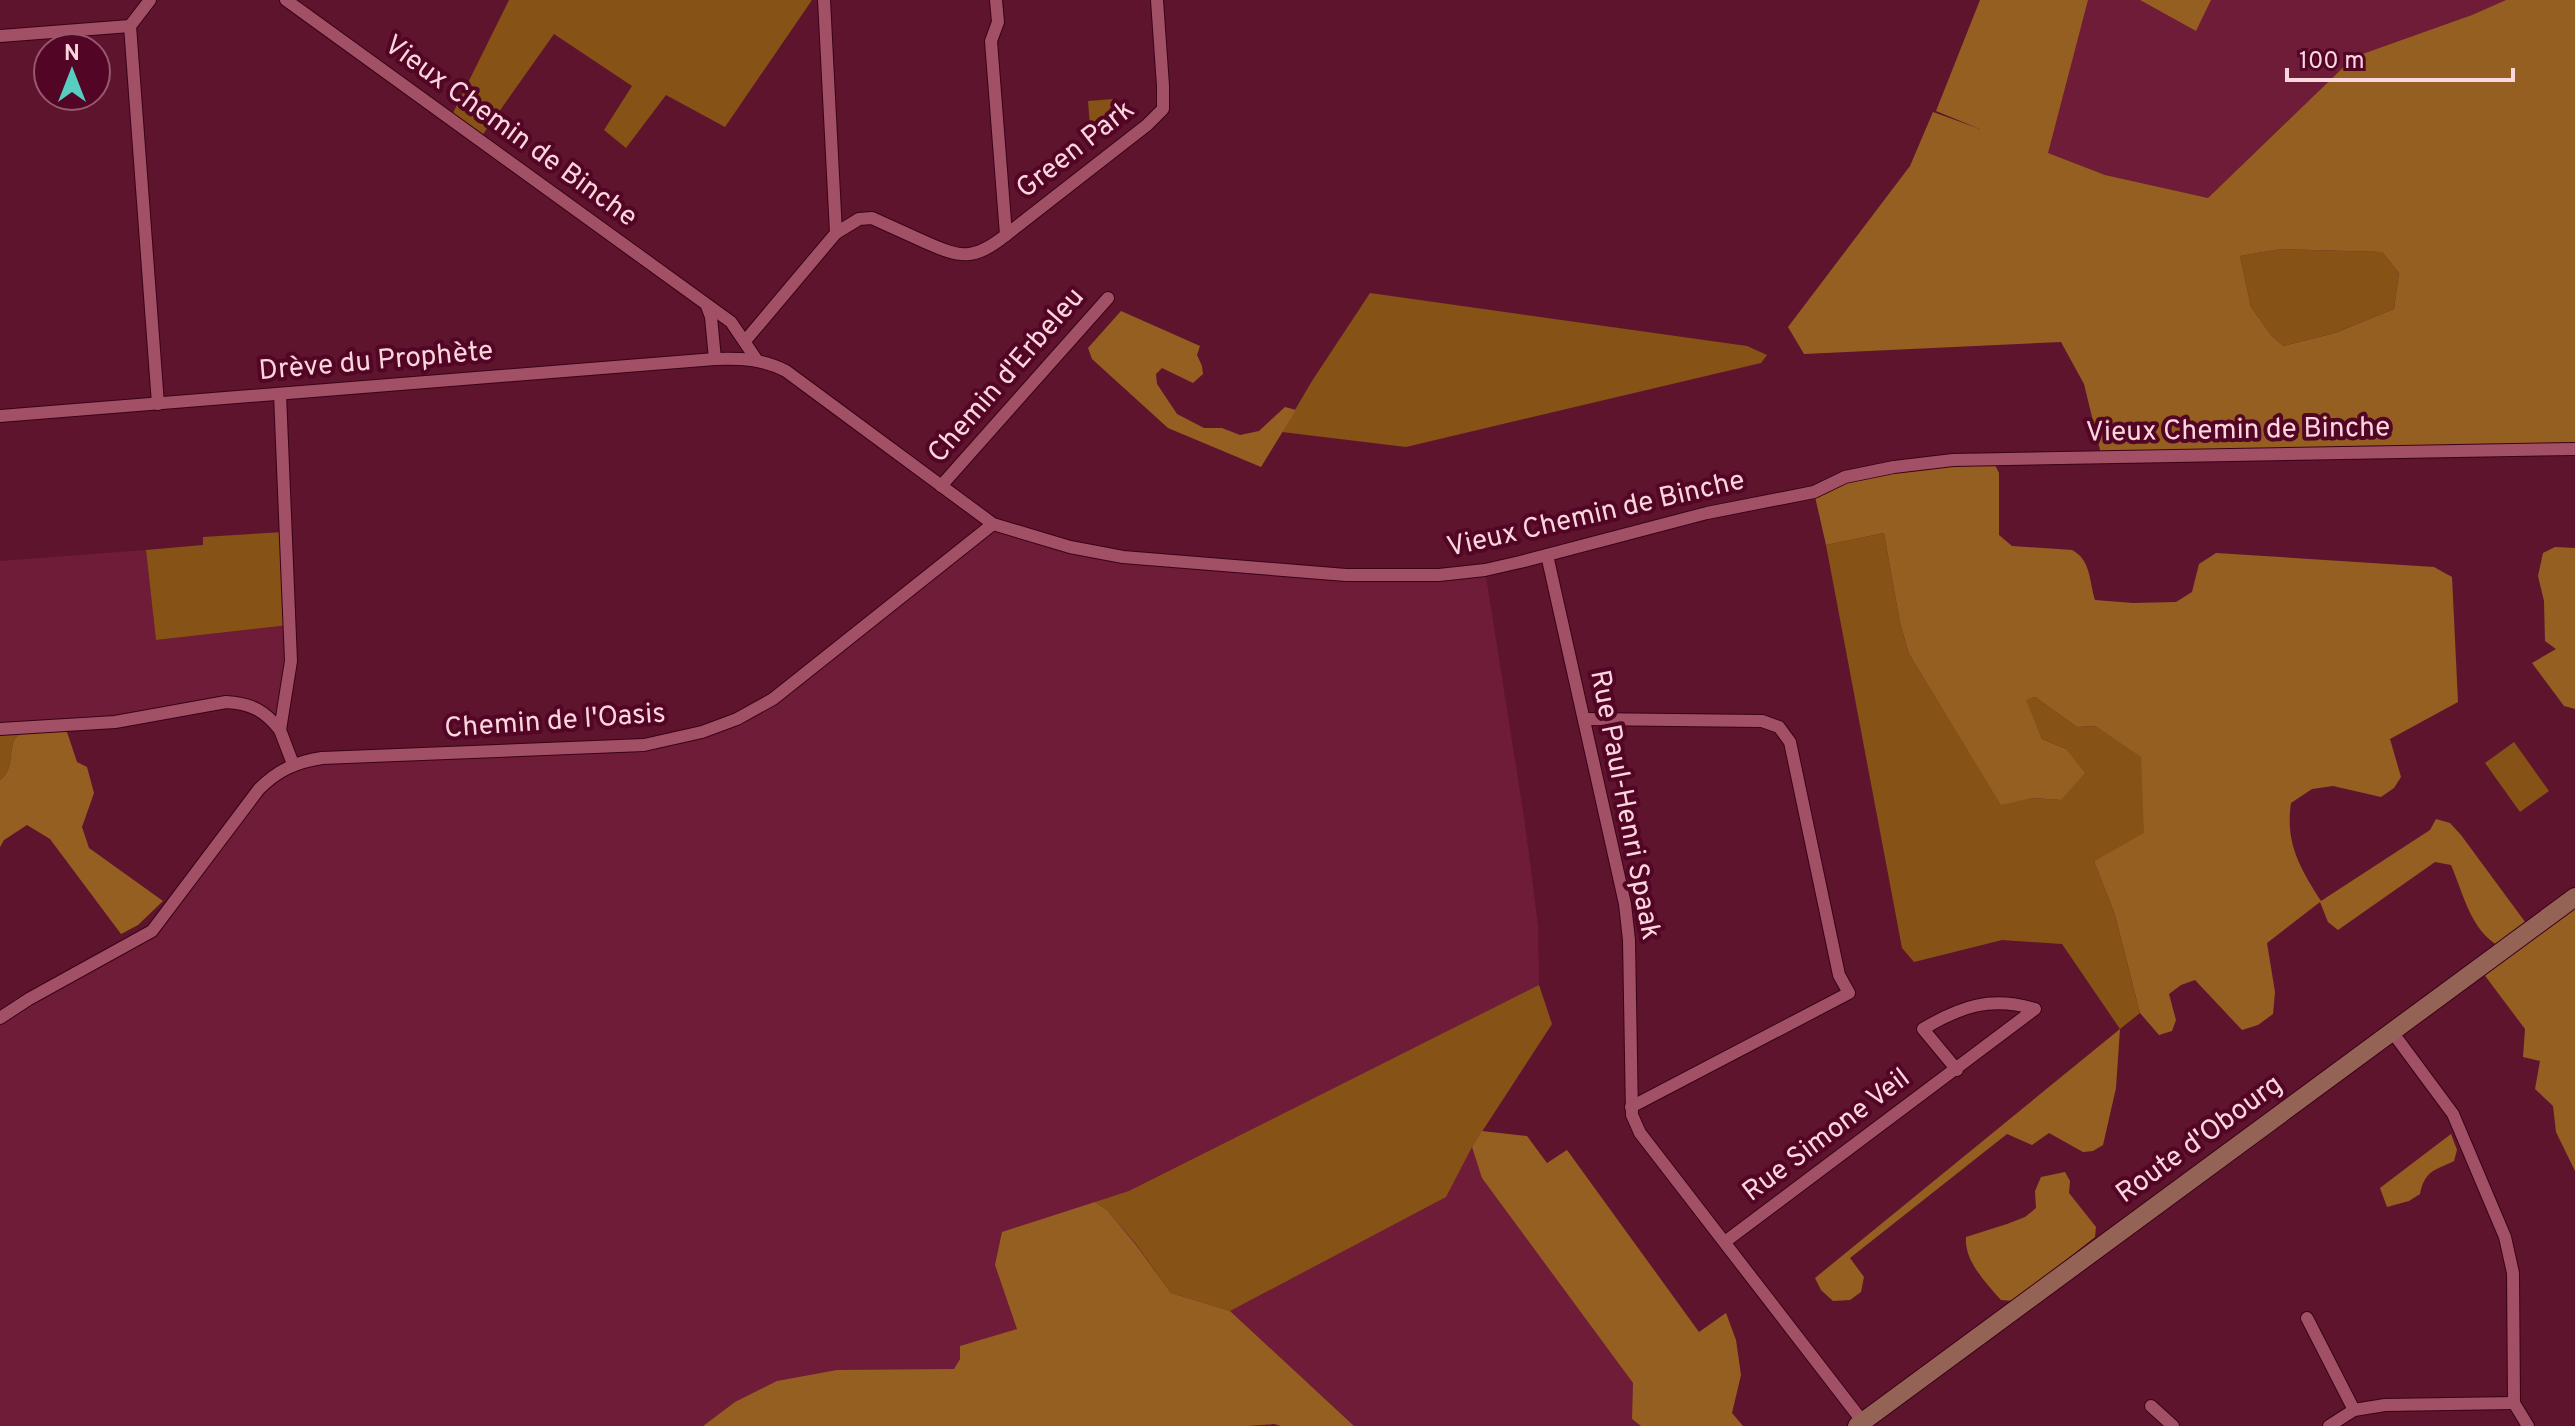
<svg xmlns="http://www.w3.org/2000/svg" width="2575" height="1426" viewBox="0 0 2575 1426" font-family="Overpass,sans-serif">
	<rect width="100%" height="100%" fill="#5f142e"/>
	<g fill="#6f1c38">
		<path d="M2088,0H2140L2196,31L2211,0H2506L2472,15L2354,57L2208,198L2105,175L2047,153Z"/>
		<path d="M993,524L1070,547L1346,575L1485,570L1525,824L1538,926L1539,985L1552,1024L1472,1147L1483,1178L1633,1383L1632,1419L1641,1426H1354L1230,1311L995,1265L1018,1329L961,1346L960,1359L955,1369L735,1402L703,1426H0V1018L152,931L259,789L293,764L674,740L773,699Z"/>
		<path d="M146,550L156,640L289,625L280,730L250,705L0,729V561Z"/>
	</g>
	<g fill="#865215">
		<path d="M509,0H812L725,127L666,95L626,148L604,130L632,86L554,34L479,140L450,119Z"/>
		<path d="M1114,99L1116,124L1090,126L1088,101Z"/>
		<path d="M2281,249L2382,252L2399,273L2394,309L2335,333L2283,346L2271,335L2251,307L2240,256Z"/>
		<path d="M1370,293L1747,346L1767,355L1761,363L1406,447L1282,432L1312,381Z"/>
		<path d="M284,532L289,625L156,640L146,550L203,545V537Z"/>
		<path d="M1884,533L1900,623L1909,654L2001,804L2033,798L2061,800L2066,749L2042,739L2025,700L2035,697L2077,727L2095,726L2148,761L2144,834L2094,861L2115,915L2140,1013L2120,1029L2062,944L2002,940L1914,962L1902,948L1826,545Z"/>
		<path d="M26,728C21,733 15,737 13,743C9,757 13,770 0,780V729Z"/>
		<path d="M2514,742L2549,791L2520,812L2485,763Z"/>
		<path d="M1539,985L1552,1024L1472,1147L1446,1197L1230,1311L1171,1293L1136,1244L1107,1210L1095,1202L1129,1191Z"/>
	</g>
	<g fill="#965f22" fill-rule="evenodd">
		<path d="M1980,0H2088L2048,153L2105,175L2208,198L2354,57L2472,15L2506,0H2575V449L2102,458L2084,384L2061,342L1804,354L1788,327L1910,166L1933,112L1980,129L1936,111ZM2281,249L2382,252L2399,273L2394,309L2335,333L2283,346L2271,335L2251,307L2240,256Z"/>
		<path d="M2140,0H2211L2196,31Z"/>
		<path d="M1121,311L1200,346L1197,355L1202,366L1203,374L1193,383L1162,368L1156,374L1157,384L1177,414L1204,428H1222L1240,435L1259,431L1285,407L1296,410L1261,467L1168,428L1092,359L1088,348Z"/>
		<path d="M1992,459L1999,473V535L2012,546L2072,550C2091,560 2089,580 2095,600L2133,603L2176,602L2192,592L2199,564L2216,553L2434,567L2452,577L2458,702L2390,739L2401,777L2394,788L2381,797L2333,786L2312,789L2291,803C2285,843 2300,868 2321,901L2430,830L2436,819L2450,823L2461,835L2531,930L2575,898V1171L2556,1132L2553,1106L2535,1089L2540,1061L2523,1057L2525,1029L2480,969L2506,949C2472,937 2464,895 2451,865L2435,862L2338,930L2328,922L2320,902L2267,943L2275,992L2273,1014L2258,1025L2242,1030L2195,980L2181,985L2169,994L2176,1020L2172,1031L2159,1035L2140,1013L2115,915L2094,861L2144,833L2141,757L2095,726L2077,727L2035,697L2026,700L2042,739L2066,749L2085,773L2061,800L2033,798L2001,805L1909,654L1900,623L1884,533L1826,545L1814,492L1845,477Z"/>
		<path d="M2555,547L2575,548V709L2564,706L2532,663L2556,649L2545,641L2544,601L2538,576L2543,553Z"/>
		<path d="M65,726L77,762L87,767L94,793L82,827L89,848L163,901L138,925L121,934L50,839L27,825L4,840L0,847V780C13,770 9,757 13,743C15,737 21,733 26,728Z"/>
		<path d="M2120,1029L2116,1088L2103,1145L2093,1151L2083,1152L2049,1133L2032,1145L2007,1134L1850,1258L1864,1277L1861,1292L1850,1300L1833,1301L1821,1290L1815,1278Z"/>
		<path d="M1482,1131L1527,1136L1547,1163L1567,1150L1699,1332L1726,1313L1736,1340L1741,1375L1732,1413L1743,1426H1641L1632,1419L1633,1383L1482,1178L1472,1147Z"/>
		<path d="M2451,1134L2457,1150L2454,1161C2434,1171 2425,1170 2420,1194L2409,1201L2387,1207L2380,1188Z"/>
		<path d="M2065,1172L2070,1181L2069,1193L2096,1227L2095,1237L2014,1301L2001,1300C1986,1283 1964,1261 1966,1237L2007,1224L2025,1217L2036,1208L2035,1191L2041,1177Z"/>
		<path d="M1095,1202L1107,1210L1136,1245L1171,1293L1230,1311L1354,1426H1281L1274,1424L1247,1426H703L735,1402L777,1381L837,1370L954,1369L960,1359V1346L1017,1329L995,1265L1002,1232Z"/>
	</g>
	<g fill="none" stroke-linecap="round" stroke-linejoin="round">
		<g stroke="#3a0217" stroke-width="14">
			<g id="street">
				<path d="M150,0L130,26L158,404"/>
				<path d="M286,0L731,322L756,359"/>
				<path d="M824,0L836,233"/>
				<path d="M0,36L130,26"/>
				<path d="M1006,235L1147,125L1163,109V86L1157,0"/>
				<path d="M707,306L711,317L715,359"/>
				<path d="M745,341L836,233L859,219L872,218C890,226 907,234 925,242C961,258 973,261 1006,235L991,41L998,22L996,0"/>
				<path d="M280,394L291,661L280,730L293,764"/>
				<path d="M0,416L715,359C741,358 763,359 786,371L993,524L1070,547L1123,557L1346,575H1439L1485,570L1520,562L1707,513L1814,492L1845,477L1894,467L1953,460L2575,449"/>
				<path d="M941,486L1108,298"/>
				<path d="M1547,555L1625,904L1629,940L1632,1115L1640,1133L1863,1422"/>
				<path d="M1585,719L1762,721L1779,727L1790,742L1839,975L1849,993L1631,1107"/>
				<path d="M0,729L115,722L226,702C251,703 265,711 280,730"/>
				<path d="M0,1018L29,999L152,931L259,789C278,770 296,762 322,758L644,745L702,732L737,719L773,699L993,524"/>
				<path d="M2393,1033L2453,1114L2505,1237L2513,1273L2514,1403L2528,1426"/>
				<path d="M1726,1241L2035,1009C1991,996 1961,1006 1923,1029L1957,1070"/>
				<path d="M2307,1318L2354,1410"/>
				<path d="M2151,1406L2173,1426"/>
				<path d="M2329,1426L2354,1410L2385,1405L2514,1403"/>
			</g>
		</g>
		<g stroke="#3a0217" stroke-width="20">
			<path id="secondary" d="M1857,1426L2575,897"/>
		</g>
		<use href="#street" stroke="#a15066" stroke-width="12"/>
		<use href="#secondary" stroke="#946356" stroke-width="18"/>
	</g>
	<g text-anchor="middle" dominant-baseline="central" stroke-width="8" stroke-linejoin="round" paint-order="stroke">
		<g font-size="28" fill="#fcd6dd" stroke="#520524">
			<text transform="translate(510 132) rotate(36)">Vieux Chemin de Binche</text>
			<text transform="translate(1076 150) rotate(-38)">Green Park</text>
			<text transform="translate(376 362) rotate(-5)">Drève du Prophète</text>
			<text transform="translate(1007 376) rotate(-49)">Chemin d'Erbeleu</text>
			<text transform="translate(2238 431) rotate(-1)">Vieux Chemin de Binche</text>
			<text transform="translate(1596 515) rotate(-13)">Vieux Chemin de Binche</text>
			<text transform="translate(555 722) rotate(-4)">Chemin de l'Oasis</text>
			<text transform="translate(1624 805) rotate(79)">Rue Paul-Henri Spaak</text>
			<text transform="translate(1827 1136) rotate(-37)">Rue Simone Veil</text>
			<text transform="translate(2200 1140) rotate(-36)">Route d'Obourg</text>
		</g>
	</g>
	<g transform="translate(72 72)"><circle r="38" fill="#520524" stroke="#96596e" stroke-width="2"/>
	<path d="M0-6L14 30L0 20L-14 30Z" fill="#58cec0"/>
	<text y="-12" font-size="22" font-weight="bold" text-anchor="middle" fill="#fcd6dd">N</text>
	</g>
	<path d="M2287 68v12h226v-12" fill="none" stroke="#fcd6dd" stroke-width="4"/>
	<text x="2299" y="68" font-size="24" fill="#fcd6dd" stroke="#520524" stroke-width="6" paint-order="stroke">100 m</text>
</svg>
